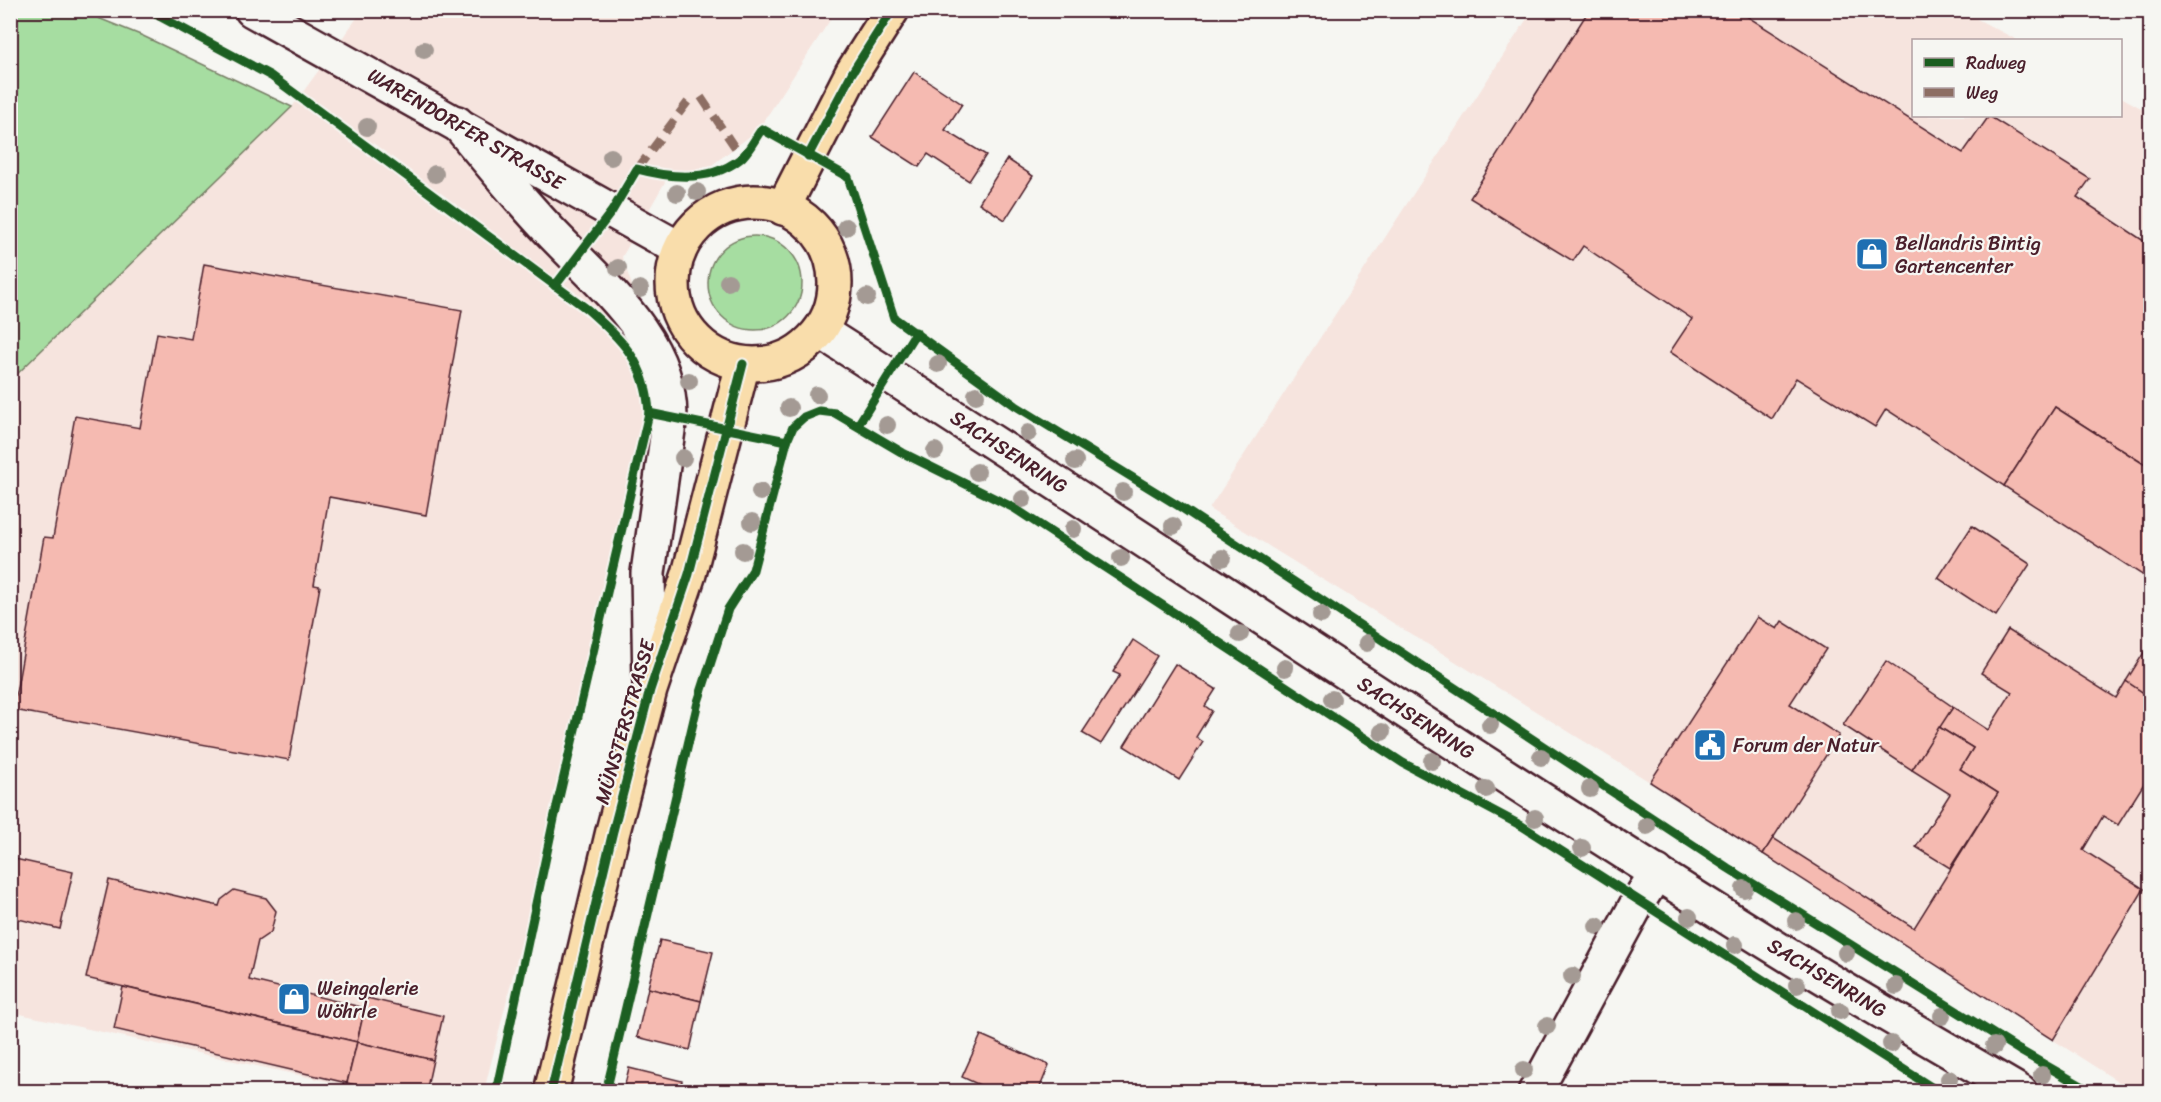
<svg xmlns="http://www.w3.org/2000/svg" width="2161" height="1102" viewBox="0 0 2161 1102" font-family="Sriracha,sans-serif">
	<rect width="100%" height="100%" fill="#f6f6f2"/>
	<filter id="ink" filterUnits="userSpaceOnUse"><feTurbulence type="fractalNoise" baseFrequency=".0167" numOctaves="2"/><feDisplacementMap in="SourceGraphic" scale="12" xChannelSelector="R" yChannelSelector="G"/><feConvolveMatrix kernelMatrix="1 2 1 2 8 2 1 2 1" color-interpolation-filters="sRGB"/></filter>
	<g filter="url(#ink)">
		<g fill="#f6e4de">
			<path d="M362,11H836L758,130L712,165L669,175L622,257L658,360L546,843L484,1091H371L11,1012V380L292,107Z"/>
			<path d="M1532,11H1962L2017,40H1914V116H2120L2121,97L2150,113V1091H2133L1650,782L1209,509Z"/>
		</g>
		<g fill="#a6dda1" stroke="#787e66" stroke-width="1.5">
			<path d="M11,10L81,11L143,36L292,107L11,380Z"/>
			<circle cx="755" cy="283" r="47"/>
		</g>
		<g fill="#f5bab1" stroke="#4a1f2b" stroke-width="1.5">
			<path d="M1589,10H1737L1963,153L1989,116L2090,179L2077,197L2150,245V468L2055,407L2004,486L1886,409L1875,427L1796,378L1772,419L1670,352L1692,319L1583,246L1573,261L1470,198Z"/>
			<path d="M914,72L962,104L945,130L986,155L969,181L928,154L919,167L872,137Z"/>
			<path d="M1007,159L1033,176L1005,220L979,203Z"/>
			<path d="M204,264L462,310L426,515L329,497L314,585L320,586L289,760L13,710L44,537L53,538L75,416L140,428L157,333L191,339Z"/>
			<path d="M2055,407L2150,468V580L2004,486Z"/>
			<path d="M1972,526L2030,564L1996,616L1938,578Z"/>
			<path d="M1757,617L1777,629L1782,621L1826,649L1790,704L1839,735L1763,854L1650,782Z"/>
			<path d="M2008,630L2116,698L2126,681L2150,697V774L2118,825L2103,816L2083,850L2144,889L2053,1040L1763,854L1773,838L1914,928L1998,793L1960,769L1973,748L1939,727L1953,707L1988,730L2012,692L1981,673Z"/>
			<path d="M1133,640L1157,656L1101,744L1082,733L1120,675L1113,672Z"/>
			<path d="M2150,643V697L2126,681Z"/>
			<path d="M1886,661L1953,707L1912,770L1843,725Z"/>
			<path d="M1175,664L1216,689L1205,706L1212,711L1196,737L1203,742L1179,780L1124,746Z"/>
			<path d="M1939,727L1973,748L1960,769L1998,793L1950,868L1916,847L1950,794L1912,770Z"/>
			<path d="M15,859L73,872L60,929L10,917V881Z"/>
			<path d="M109,880L219,906L221,900L234,890L266,898L276,911L271,932L258,941L249,980L365,1008L357,1042L86,978Z"/>
			<path d="M660,940L713,952L701,1001L648,988Z"/>
			<path d="M123,987L357,1042L347,1083L114,1029Z"/>
			<path d="M648,988L701,1001L690,1050L637,1037Z"/>
			<path d="M367,998L443,1016L433,1060L357,1042Z"/>
			<path d="M981,1035L1049,1065L1038,1092H982L984,1087L962,1077Z"/>
			<path d="M357,1042L433,1060L426,1092H387L347,1083Z"/>
			<path d="M629,1068L682,1081L680,1092H623Z"/>
		</g>
		<g fill="none" stroke-linecap="round" stroke-linejoin="round">
			<g stroke="#4a1f2b" stroke-width="38">
				<g id="minor">
					<path d="M252,10L680,249"/>
					<path d="M457,123C486,158 515,194 546,227C598,283 669,335 670,416L648,573L650,685"/>
					<path d="M820,331C1143,536 1460,752 1786,954C1863,1002 1942,1046 2020,1092"/>
					<path d="M1535,1092L1638,902L1657,872"/>
				</g>
			</g>
			<g stroke="#4a1f2b" stroke-width="38">
				<g id="major">
					<circle cx="754" cy="283" r="81"/>
					<path d="M783,208L852,73L892,10"/>
					<path d="M551,1092L613,831L650,690L689,574L743,364"/>
				</g>
			</g>
			<use href="#minor" stroke="#f6f6f2" stroke-width="33"/>
			<use href="#major" stroke="#f9ddab" stroke-width="33"/>
			<g stroke="#8d6e63" stroke-width="8" stroke-dasharray="15 8" stroke-linecap="butt">
				<path d="M701,97L742,158"/>
				<path d="M637,169L690,99"/>
			</g>
			<g stroke="#f6f6f2" stroke-width="13">
				<g id="cycleway">
					<path d="M148,10L271,76L587,309C623,341 646,362 649,413L787,441L793,427L804,417L819,411L835,413L903,453L1014,508L1403,763L1522,826L1939,1092"/>
					<path d="M808,156L852,73L892,10"/>
					<path d="M555,286L612,211L637,169C670,178 711,182 740,159C749,152 755,138 762,129L848,177L894,318L1016,406L1182,508L1728,868L2019,1050L2092,1092"/>
					<path d="M858,425L916,332"/>
					<path d="M496,1092L554,819L649,413"/>
					<path d="M551,1092L613,831L650,690L689,574L743,364"/>
					<path d="M606,1092L698,702L728,609L753,570L787,441"/>
				</g>
			</g>
			<use href="#cycleway" stroke="#1b5e20" stroke-width="9"/>
		</g>
		<g fill="#a49a94">
			<circle cx="424" cy="50" r="9"/>
			<circle cx="367" cy="127" r="9"/>
			<circle cx="611" cy="157" r="9"/>
			<circle cx="435" cy="174" r="9"/>
			<circle cx="697" cy="192" r="9"/>
			<circle cx="677" cy="193" r="9"/>
			<circle cx="846" cy="227" r="9"/>
			<circle cx="618" cy="268" r="9"/>
			<circle cx="728" cy="282" r="9"/>
			<circle cx="640" cy="289" r="9"/>
			<circle cx="867" cy="297" r="9"/>
			<circle cx="938" cy="364" r="9"/>
			<circle cx="689" cy="381" r="9"/>
			<circle cx="817" cy="395" r="9"/>
			<circle cx="976" cy="395" r="9"/>
			<circle cx="789" cy="408" r="9"/>
			<circle cx="887" cy="425" r="9"/>
			<circle cx="1028" cy="433" r="9"/>
			<circle cx="935" cy="451" r="9"/>
			<circle cx="683" cy="458" r="9"/>
			<circle cx="1075" cy="461" r="9"/>
			<circle cx="977" cy="472" r="9"/>
			<circle cx="760" cy="492" r="9"/>
			<circle cx="1123" cy="492" r="9"/>
			<circle cx="1023" cy="499" r="9"/>
			<circle cx="752" cy="522" r="9"/>
			<circle cx="1173" cy="526" r="9"/>
			<circle cx="1073" cy="529" r="9"/>
			<circle cx="743" cy="551" r="9"/>
			<circle cx="1121" cy="558" r="9"/>
			<circle cx="1222" cy="558" r="9"/>
			<circle cx="1321" cy="615" r="9"/>
			<circle cx="1240" cy="634" r="9"/>
			<circle cx="1367" cy="643" r="9"/>
			<circle cx="1285" cy="668" r="9"/>
			<circle cx="1332" cy="699" r="9"/>
			<circle cx="1490" cy="725" r="9"/>
			<circle cx="1382" cy="732" r="9"/>
			<circle cx="1541" cy="757" r="9"/>
			<circle cx="1432" cy="761" r="9"/>
			<circle cx="1486" cy="789" r="9"/>
			<circle cx="1590" cy="789" r="9"/>
			<circle cx="1535" cy="818" r="9"/>
			<circle cx="1647" cy="826" r="9"/>
			<circle cx="1582" cy="848" r="9"/>
			<circle cx="1744" cy="889" r="9"/>
			<circle cx="1689" cy="917" r="9"/>
			<circle cx="1796" cy="921" r="9"/>
			<circle cx="1597" cy="926" r="9"/>
			<circle cx="1735" cy="945" r="9"/>
			<circle cx="1846" cy="953" r="9"/>
			<circle cx="1572" cy="976" r="9"/>
			<circle cx="1797" cy="985" r="9"/>
			<circle cx="1896" cy="986" r="9"/>
			<circle cx="1840" cy="1011" r="9"/>
			<circle cx="1942" cy="1016" r="9"/>
			<circle cx="1547" cy="1026" r="9"/>
			<circle cx="1891" cy="1044" r="9"/>
			<circle cx="1994" cy="1046" r="9"/>
			<circle cx="1524" cy="1070" r="9"/>
			<circle cx="2042" cy="1075" r="9"/>
			<circle cx="1949" cy="1079" r="9"/>
		</g>
	</g>
	<defs>
		<g id="shop-square" transform="scale(1.725)"><rect x="-9" y="-9" width="18" height="18" rx="4" fill="#1f6fb2" stroke="#f6f6f2"/><path d="M-5-2.5h2.3a2.7 3.5 0 0 1 5.4 0H5L5.5 6h-11ZM-1.5-2.5h3a1.5 2.3 0 0 0-3 0Z" fill="#fff"/></g>
		<g id="civic-square" transform="scale(1.725)"><rect x="-9" y="-9" width="18" height="18" rx="4" fill="#1f6fb2" stroke="#f6f6f2"/><path d="M-.6-6.5H3V-4.5H.6V-3L4-1V1h2V6H-6V1h2V-1L-.6-3ZM-1.2 2.5V6h2.4V2.5Z" fill="#fff"/></g>
	</defs>
	<g fill-rule="evenodd">
		<use href="#shop-square" x="1872" y="254"/>
		<use href="#civic-square" x="1710" y="745"/>
		<use href="#shop-square" x="294" y="999"/>
	</g>
	<g text-anchor="middle" dominant-baseline="central" stroke-width="4.5" stroke-linejoin="round" paint-order="stroke">
		<g font-size="20" fill="#4a1f2b" stroke="#f6f6f2">
			<text transform="translate(466 129) rotate(30)">WARENDORFER STRASSE</text>
			<text transform="translate(1009 452) rotate(33)">SACHSENRING</text>
			<text transform="translate(1416 718) rotate(33)">SACHSENRING</text>
			<text transform="translate(625 722) rotate(-74)">MÜNSTERSTRASSE</text>
			<text transform="translate(1827 978) rotate(31)">SACHSENRING</text>
		</g>
		<g font-size="20" fill="#4a1f2b" stroke="#f6f6f2" text-anchor="start">
			<text x="1895" y="243">Bellandris Bintig<tspan x="1895" dy="23">Gartencenter</tspan></text>
			<text x="1733" y="745">Forum der Natur</text>
			<text x="317" y="988">Weingalerie<tspan x="317" dy="23">Wöhrle</tspan></text>
		</g>
	</g>
	<rect width="2161" height="1102" fill="none" stroke="#f6f6f2" stroke-width="36"/>
	<rect x="18" y="18" width="2125" height="1066" fill="none" stroke="#4a1f2b" stroke-width="2" filter="url(#ink)"/>
	<rect x="1912" y="39" width="210" height="78" fill="#f6f6f2" stroke="#b1a0a2" stroke-width="1.5"/>
	<rect x="1924" y="58" width="30" height="9" fill="#1b5e20" stroke="#b1a0a2" stroke-width="1.5"/>
	<text x="1966" y="69" font-size="18" fill="#4a1f2b">Radweg</text>
	<rect x="1924" y="88" width="30" height="9" fill="#8d6e63" stroke="#b1a0a2" stroke-width="1.5"/>
	<text x="1966" y="99" font-size="18" fill="#4a1f2b">Weg</text>
</svg>
